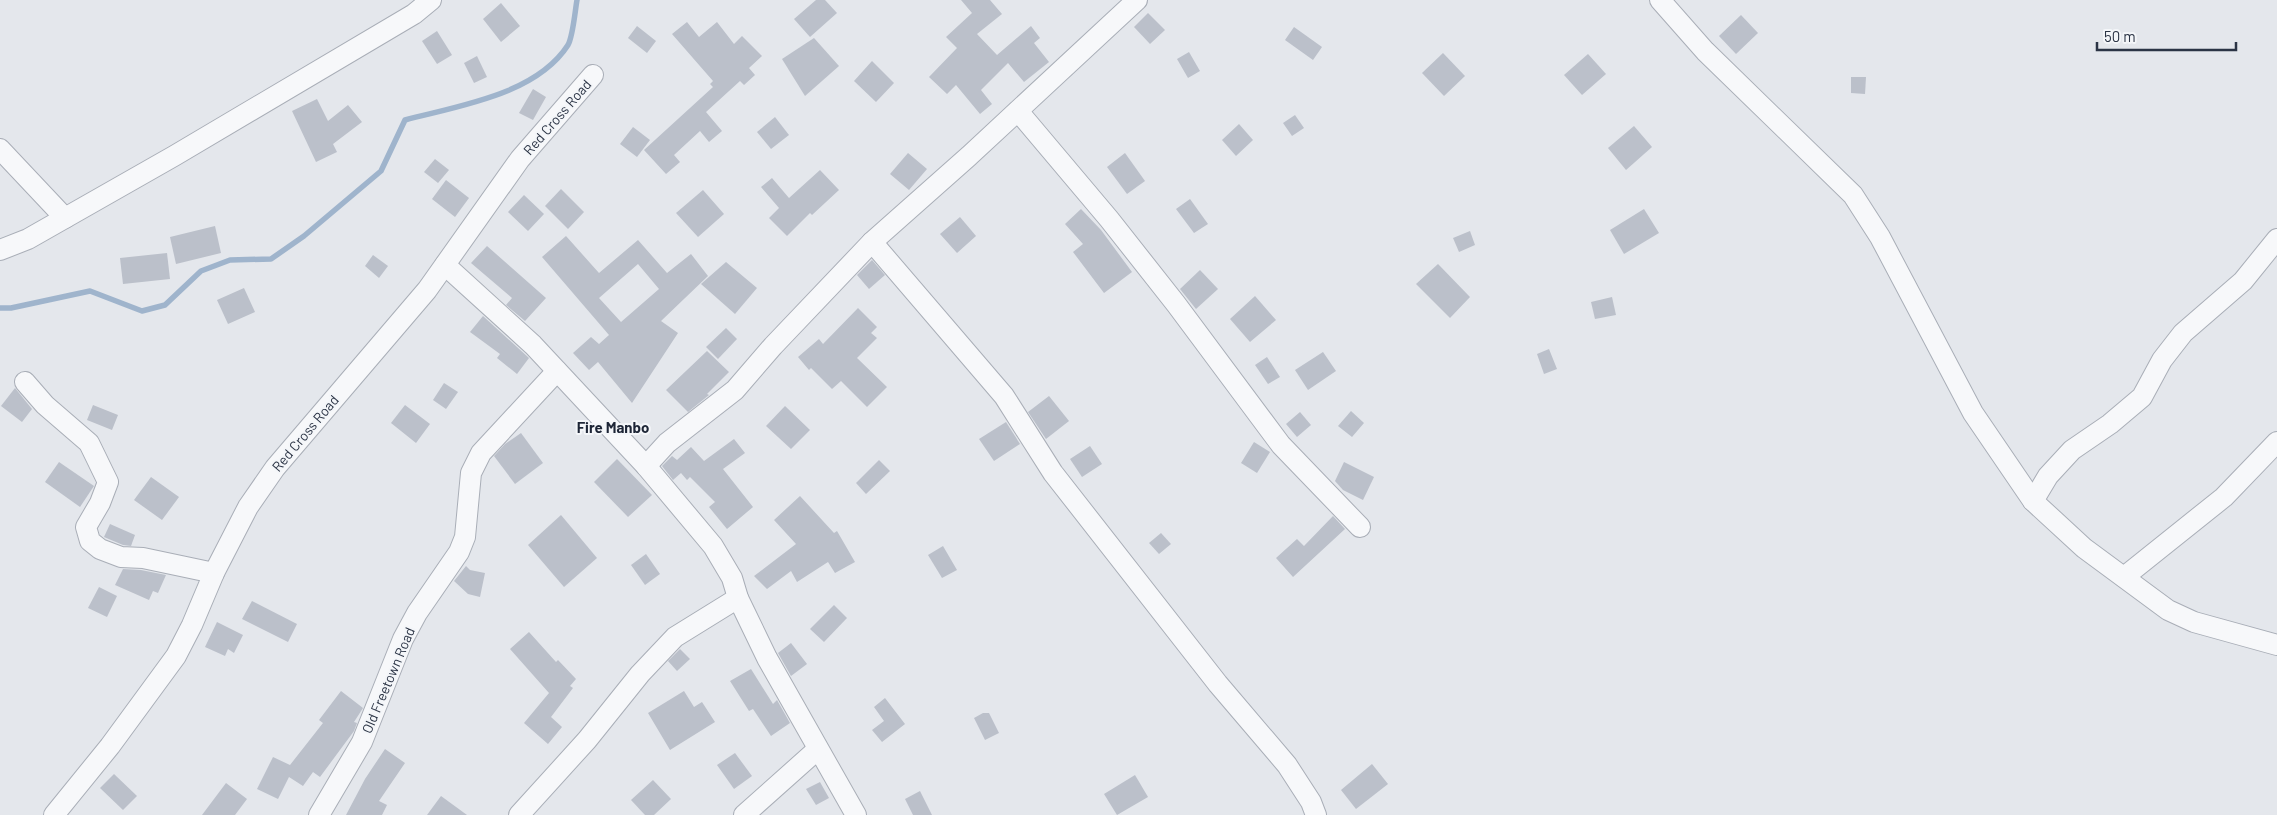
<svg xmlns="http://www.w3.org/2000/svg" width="2277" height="815" viewBox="0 0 2277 815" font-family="Barlow,sans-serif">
	<rect width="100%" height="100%" fill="#e4e7ec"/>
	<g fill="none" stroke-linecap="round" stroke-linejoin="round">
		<path stroke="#9fb4cc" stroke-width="5.5" d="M0,308H11L90,291L142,311L165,305L201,271L230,260L271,259L304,236L381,171L405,120C457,106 536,95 568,45C573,36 575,11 577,0"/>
	</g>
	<g fill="#bbc0ca" fill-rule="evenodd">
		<path d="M816,0H825L837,13L810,37L794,19Z"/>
		<path d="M961,0H990L1002,14L977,34L997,55L1031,26L1040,38L1034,43L1049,62L1024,82L1008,63L981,90L992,104L980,114L956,85L947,94L929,77L957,48L946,37L972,13Z"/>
		<path d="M501,3L520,26L501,42L483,19Z"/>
		<path d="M1148,13L1165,30L1150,44L1134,27Z"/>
		<path d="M1741,15L1758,33L1736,54L1719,36Z"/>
		<path d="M687,22L699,37L717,22L734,44L742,36L762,56L749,68L755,75L744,85L740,81L706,112L722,131L709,142L700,131L674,155L680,162L666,174L644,150L713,87L710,84L713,81L672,34Z"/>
		<path d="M637,26L656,41L647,53L628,38Z"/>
		<path d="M1294,27L1322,47L1313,60L1285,40Z"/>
		<path d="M437,31L452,55L437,64L422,41Z"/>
		<path d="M814,38L839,66L805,96L782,59Z"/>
		<path d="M1189,52L1200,71L1188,78L1177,59Z"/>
		<path d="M1443,53L1465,76L1444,96L1422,73Z"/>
		<path d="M1588,54L1606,74L1582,95L1564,75Z"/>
		<path d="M477,56L487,77L474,83L464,63Z"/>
		<path d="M872,61L894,83L876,102L854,81Z"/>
		<path d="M1851,77H1866L1865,94L1851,93Z"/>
		<path d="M533,89L546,97L533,120L519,113Z"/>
		<path d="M317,99L328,121L348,105L362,122L333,144L337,152L316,162L292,111Z"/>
		<path d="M1295,115L1304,128L1292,136L1283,123Z"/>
		<path d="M775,117L789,135L771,149L757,132Z"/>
		<path d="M1239,124L1253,140L1236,156L1222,140Z"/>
		<path d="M1634,126L1652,147L1626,170L1608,148Z"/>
		<path d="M633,127L650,140L637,157L620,144Z"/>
		<path d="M908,153L927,169L909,190L890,174Z"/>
		<path d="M1125,153L1145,181L1127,194L1107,167Z"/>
		<path d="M435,159L449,170L438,183L424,172Z"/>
		<path d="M820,170L839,190L812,215L810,213L787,236L769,218L779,208L761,187L772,178L789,198Z"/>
		<path d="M446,180L469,198L455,217L432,199Z"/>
		<path d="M561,189L584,212L568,229L545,206Z"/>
		<path d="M703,190L724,214L698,237L676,213Z"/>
		<path d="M524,195L544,214L528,231L508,212Z"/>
		<path d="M1190,199L1208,224L1194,233L1176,209Z"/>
		<path d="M1081,209L1101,230L1132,272L1104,293L1073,252L1083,244L1065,224Z"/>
		<path d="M1644,209L1659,233L1624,254L1610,230Z"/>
		<path d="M960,217L976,236L957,253L940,234Z"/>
		<path d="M215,226L221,253L176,264L170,237Z"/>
		<path d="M1470,231L1475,245L1459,252L1453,238Z"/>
		<path d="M566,236L599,273L638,240L667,273L691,254L708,276L661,321L678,333L632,403L598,362L589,370L573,353L591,337L599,344L609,335L542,257ZM638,264L659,289L621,322L599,298Z"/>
		<path d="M487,246L546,298L525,321L506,305L512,298L471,263Z"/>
		<path d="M167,253L170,279L123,284L120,258Z"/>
		<path d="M373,255L388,266L379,278L365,266Z"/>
		<path d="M872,260L885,275L869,289L857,275Z"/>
		<path d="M726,262L757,288L735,314L701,284Z"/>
		<path d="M1438,264L1470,297L1450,318L1416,284Z"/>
		<path d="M1200,270L1218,289L1196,309L1180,289Z"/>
		<path d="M244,288L255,312L228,324L217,300Z"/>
		<path d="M1255,296L1276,320L1250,342L1230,319Z"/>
		<path d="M1612,297L1616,315L1595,319L1591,302Z"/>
		<path d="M858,308L877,327L871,333L877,338L857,358L887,387L867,407L841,381L832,389L811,368L809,370L798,357L819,339L823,344Z"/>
		<path d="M483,316L529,358L517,374L497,358L500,354L470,332Z"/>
		<path d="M726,328L737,339L718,359L706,347Z"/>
		<path d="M1549,349L1557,369L1544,374L1537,354Z"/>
		<path d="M707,351L729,372L707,394L709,395L688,412L666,390Z"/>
		<path d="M1323,352L1336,371L1308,390L1295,370Z"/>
		<path d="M1267,357L1280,377L1268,384L1255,365Z"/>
		<path d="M444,383L458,392L446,409L433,400Z"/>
		<path d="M15,388L32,409L22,422L1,406Z"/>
		<path d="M1049,396L1069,421L1046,439L1028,412Z"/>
		<path d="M93,405L118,415L112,430L87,420Z"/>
		<path d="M405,405L430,424L416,443L391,423Z"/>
		<path d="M785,406L810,430L791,449L766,426Z"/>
		<path d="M1351,411L1364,423L1352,437L1338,426Z"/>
		<path d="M1300,412L1311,425L1297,437L1286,424Z"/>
		<path d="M1006,422L1020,444L994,461L979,439Z"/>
		<path d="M521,433L543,463L515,484L494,456L505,444Z"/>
		<path d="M734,439L745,453L723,469L753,507L727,529L709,507L715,502L690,477L687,480L681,473L673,480L662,466L672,456L677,460L691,447L704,461Z"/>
		<path d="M1254,442L1270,452L1257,473L1241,463Z"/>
		<path d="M1090,446L1102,464L1082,477L1070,459Z"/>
		<path d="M617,459L652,495L628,517L594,482Z"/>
		<path d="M879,460L890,471L866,494L856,483Z"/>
		<path d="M59,462L94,486L80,507L45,482Z"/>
		<path d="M1344,462L1374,477L1363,500L1343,490L1335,481Z"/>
		<path d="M151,477L179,497L162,520L134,500Z"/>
		<path d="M800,496L834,533L837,531L855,562L835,573L828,562L797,582L791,571L767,589L754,576L796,544L774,520Z"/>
		<path d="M561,515L597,558L564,587L528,545Z"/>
		<path d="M1333,516L1345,529L1293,577L1276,558L1297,539L1304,546Z"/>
		<path d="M110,524L135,535L131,546L123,545L104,537Z"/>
		<path d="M1161,533L1171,544L1159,554L1149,543Z"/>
		<path d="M943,546L957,570L942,578L928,555Z"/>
		<path d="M646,554L660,574L645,585L631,565Z"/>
		<path d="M466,566L470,570L485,573L480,597L468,594L454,581Z"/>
		<path d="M123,569L141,570L166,575L158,593L153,591L149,600L115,585Z"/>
		<path d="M99,587L117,596L107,617L88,608Z"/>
		<path d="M252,601L297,624L288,642L242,619Z"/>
		<path d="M834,605L847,618L824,642L810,629Z"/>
		<path d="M217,622L243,635L234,653L228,649L225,656L205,647Z"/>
		<path d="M529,632L556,662L558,660L576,679L570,686L573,688L551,717L562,727L548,744L524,723L549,693L510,649Z"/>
		<path d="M791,643L807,664L791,676L778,653Z"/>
		<path d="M680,649L690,659L677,671L668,661Z"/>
		<path d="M751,669L773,704L777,700L790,723L771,736L753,709L749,711L730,681Z"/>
		<path d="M341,691L363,708L354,722L357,723L354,731L320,777L313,772L303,786L289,777L278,799L257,789L273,757L290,765L323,723L319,720Z"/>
		<path d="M684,691L694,707L702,702L715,722L670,750L648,713Z"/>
		<path d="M885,698L905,724L882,742L872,730L884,721L874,707Z"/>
		<path d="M983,713H989L999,733L985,740L974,718Z"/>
		<path d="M385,749L405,763L379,801L387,805L382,815H346L365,779Z"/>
		<path d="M735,753L752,776L734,789L717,765Z"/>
		<path d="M1372,764L1388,784L1356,809L1341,790Z"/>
		<path d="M114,774L137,796L123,810L100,788Z"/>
		<path d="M1135,775L1148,797L1117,815L1104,794Z"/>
		<path d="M653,780L671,799L654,815H645L631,800Z"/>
		<path d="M820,782L829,798L816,805L806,789Z"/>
		<path d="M226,783L247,799L235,815H202Z"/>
		<path d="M920,791L932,815H913L905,799Z"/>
		<path d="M441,796L467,815H427Z"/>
	</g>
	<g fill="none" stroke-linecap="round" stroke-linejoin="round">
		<g stroke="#a9aeb7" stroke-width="22">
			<g id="minor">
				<path d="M1660,0L1705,51L1853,195L1880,237L1973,413L2033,501L2084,548L2168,610L2194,622L2277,645"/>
				<path d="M1018,111L1109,219L1176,304L1281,445L1360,527"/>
				<path d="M0,149L65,218"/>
				<path d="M872,242L1004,396L1053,473L1218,684L1287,765L1311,802L1316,815"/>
				<path d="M0,250L28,239L174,156L414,14L431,0"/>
				<path d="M445,265L533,345L646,466L713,546L732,578L738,598L767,658L856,815"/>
				<path d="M25,382L45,405L89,443L108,482L100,503L86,527L90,541L100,549L121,557L143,558L214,573"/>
				<path d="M646,466L667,443L735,390L773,346L872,242L969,156L1137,0"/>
				<path d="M2033,501L2048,476L2072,450L2110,424L2142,397L2162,360L2183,333L2243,281L2277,239"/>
				<path d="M2124,577L2224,497L2277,442"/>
				<path d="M54,815L110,746L176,656L192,625L214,573L248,507L275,468L427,290L520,159L593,75"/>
				<path d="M319,815L362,742L403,639L417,613L459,552L465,537L471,473L481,453L557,371"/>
				<path d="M519,815L587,740L640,674L675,637L738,598"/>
				<path d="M744,815L818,749"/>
			</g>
		</g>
		<use href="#minor" stroke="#f7f8fa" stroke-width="20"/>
	</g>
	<g text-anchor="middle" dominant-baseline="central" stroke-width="4" stroke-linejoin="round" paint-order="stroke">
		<g font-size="14" fill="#2b3445" stroke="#f4f6f9">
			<text transform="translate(557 117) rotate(-49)">Red Cross Road</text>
			<text transform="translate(305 433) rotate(-50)">Red Cross Road</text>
			<text transform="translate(388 680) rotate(-67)">Old Freetown Road</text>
		</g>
		<g font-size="15" font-weight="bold" fill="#1d2536" stroke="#f4f6f9">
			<text x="613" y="427">Fire Manbo</text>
		</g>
	</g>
	<path d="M2097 42v8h139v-8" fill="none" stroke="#2b3445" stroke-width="2.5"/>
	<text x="2104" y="42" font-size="15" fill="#2b3445" stroke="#f4f6f9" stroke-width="4" paint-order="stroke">50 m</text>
</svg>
